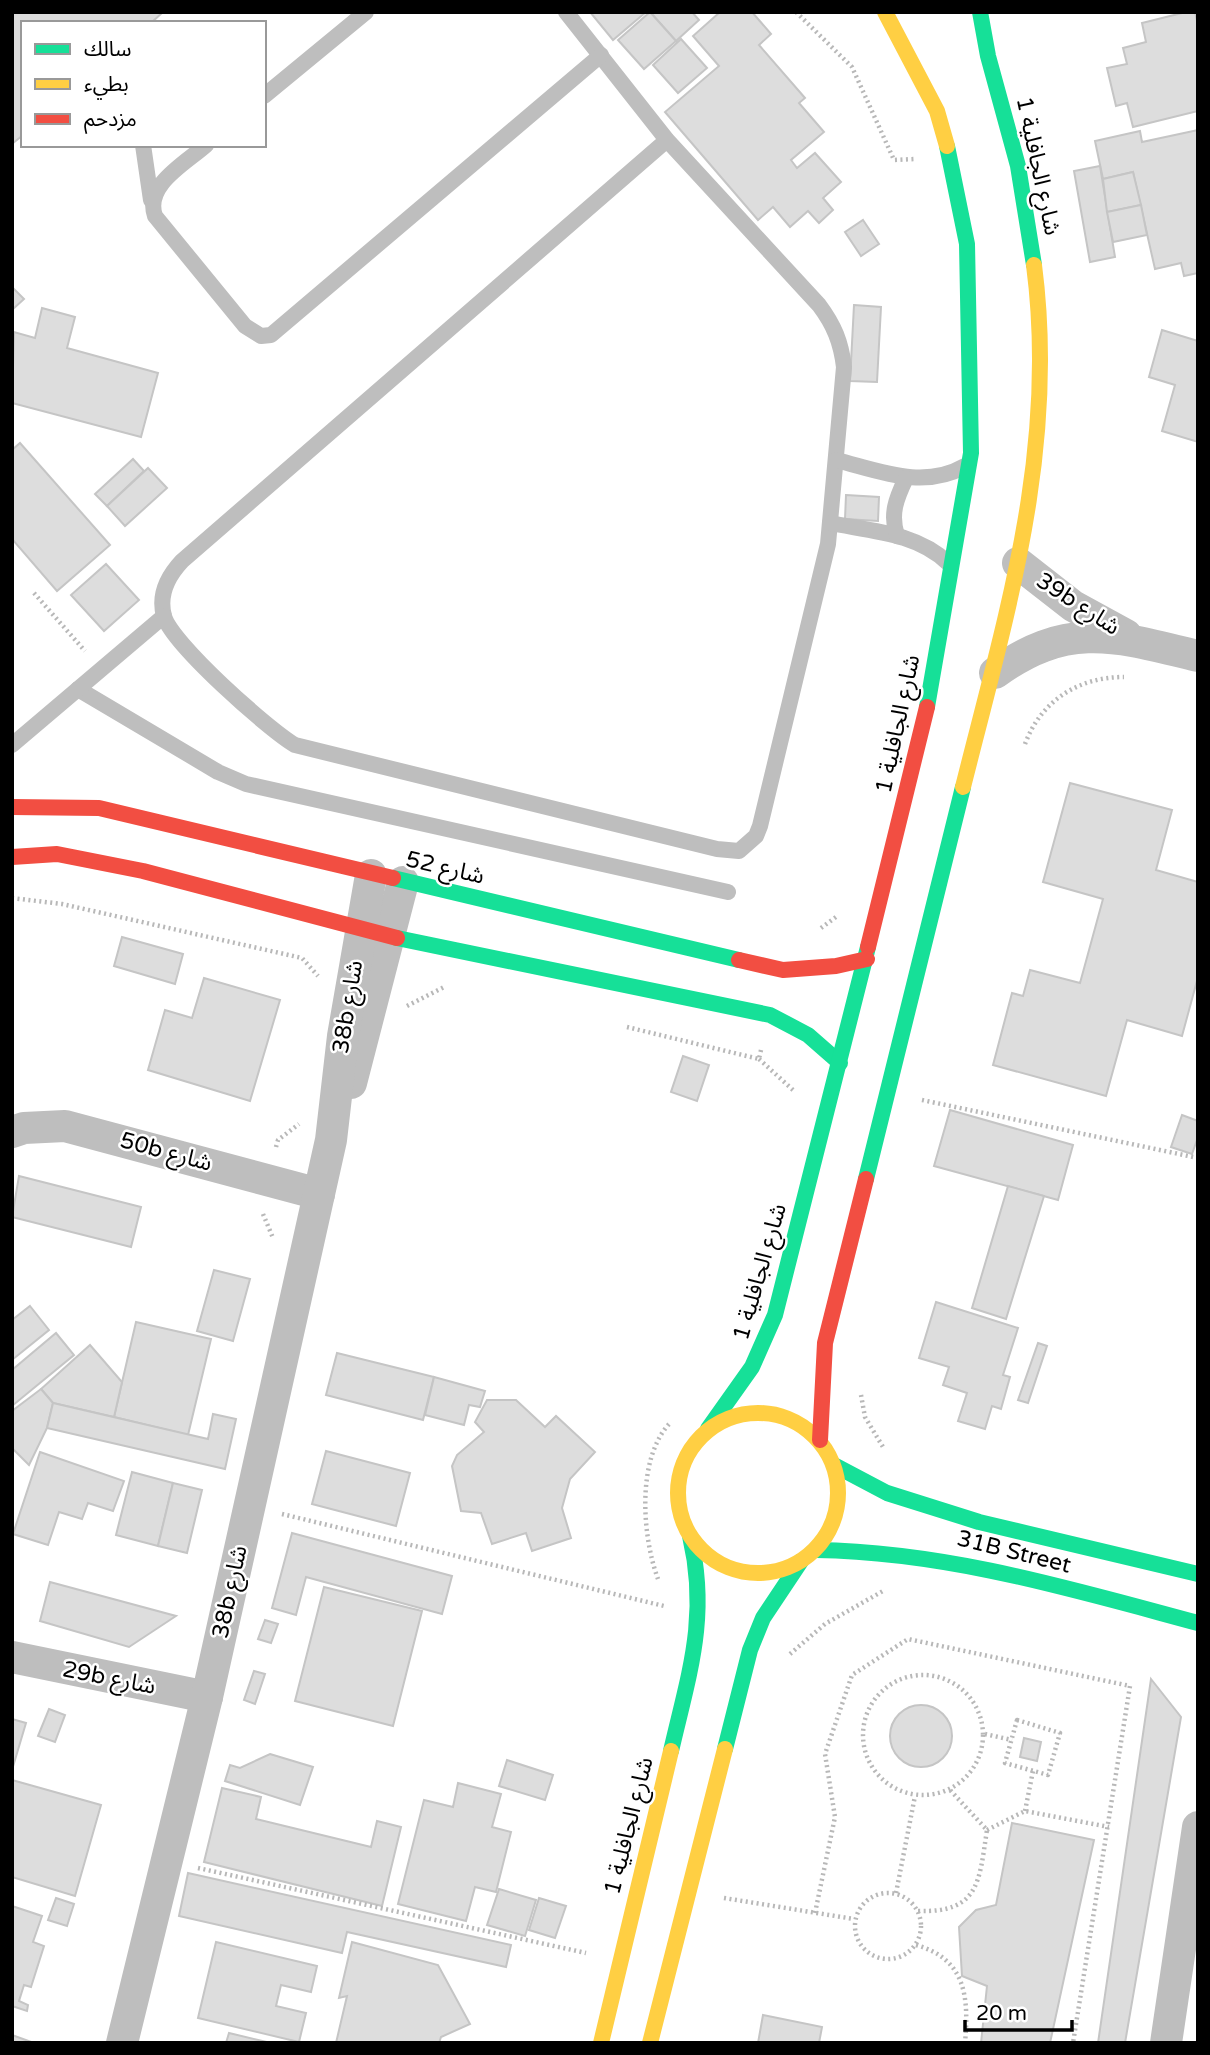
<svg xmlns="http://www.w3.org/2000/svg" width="1210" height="2055" viewBox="0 0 1210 2055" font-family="'Varela Round','Noto Sans Arabic',sans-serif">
	<rect width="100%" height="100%" fill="#fff"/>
	<g fill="#ddd" stroke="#c5c5c5" stroke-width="2">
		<path d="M12,12H163L151,23H23V135L12,144Z"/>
		<path d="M590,12H646L613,40Z"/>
		<path d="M650,12H692L699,20L676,41Z"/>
		<path d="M650,12L676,41L644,69L618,40Z"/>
		<path d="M720,12H752L771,34L759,45L805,98L799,103L824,132L791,160L797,168L815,153L841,182L823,198L833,210L819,223L808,211L790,227L773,207L758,220L665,112L719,66L693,36Z"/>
		<path d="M1186,12H1195L1198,25V111L1133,127L1127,103L1116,106L1107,68L1127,64L1123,48L1146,42L1142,23Z"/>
		<path d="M681,39L707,68L678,93L653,65Z"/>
		<path d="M1198,130V273L1184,276L1181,263L1155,269L1133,172L1103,179L1095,141L1140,131L1142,142Z"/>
		<path d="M1100,166L1115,257L1090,262L1074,171Z"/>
		<path d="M1133,172L1141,205L1107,212L1103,179Z"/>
		<path d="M1141,205L1147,235L1113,242L1107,212Z"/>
		<path d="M863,220L879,244L861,256L845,232Z"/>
		<path d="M12,287L24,299L12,310Z"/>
		<path d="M854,305L881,307L877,382L850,381Z"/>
		<path d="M42,308L75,317L67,348L158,373L141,437L12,403L14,332L35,338Z"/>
		<path d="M1162,330L1198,341V442L1162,431L1175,385L1149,377Z"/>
		<path d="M20,443L110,545L57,591L12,539V450Z"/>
		<path d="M133,459L144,471L107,506L95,494Z"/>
		<path d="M148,468L167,488L125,526L107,506Z"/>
		<path d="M846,495L879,497L878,521L845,519Z"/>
		<path d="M106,564L139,600L104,631L71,595Z"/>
		<path d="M1070,783L1172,810L1156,870L1198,882V977L1182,1036L1127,1020L1106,1096L993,1065L1012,993L1023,996L1030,970L1080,983L1103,899L1043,882Z"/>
		<path d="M122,937L183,954L175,984L114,966Z"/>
		<path d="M204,978L280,1000L250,1101L148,1070L165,1010L192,1018Z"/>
		<path d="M683,1056L709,1065L697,1101L671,1092Z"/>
		<path d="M950,1110L1073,1145L1058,1200L934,1166Z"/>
		<path d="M1182,1115L1198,1121V1137L1192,1154L1171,1147Z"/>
		<path d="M19,1176L141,1207L131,1247L12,1217Z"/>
		<path d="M1008,1186L1044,1196L1006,1319L972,1308Z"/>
		<path d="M214,1270L250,1279L233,1341L197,1331Z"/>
		<path d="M936,1302L1018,1328L1003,1375L1010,1377L1001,1409L992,1406L985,1429L958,1421L967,1393L943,1385L949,1367L919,1358Z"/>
		<path d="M30,1306L49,1330L12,1360V1320Z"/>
		<path d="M136,1322L211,1339L188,1435L114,1417Z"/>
		<path d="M56,1333L74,1355L12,1406V1370Z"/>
		<path d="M1038,1343L1047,1346L1028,1403L1018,1400Z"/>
		<path d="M90,1345L122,1382L114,1417L53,1403L41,1389Z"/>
		<path d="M337,1353L434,1377L423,1420L326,1395Z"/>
		<path d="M434,1377L485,1391L480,1407L469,1405L464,1425L425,1415Z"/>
		<path d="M41,1389L53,1403L47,1428L29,1465L12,1448V1411Z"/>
		<path d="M487,1400H516L545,1427L556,1416L595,1452L570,1479L562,1508L571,1538L532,1551L526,1533L492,1544L481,1513L461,1511L452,1466L457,1455L484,1432L475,1422Z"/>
		<path d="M53,1403L208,1439L213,1414L236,1419L225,1469L47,1428Z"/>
		<path d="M326,1451L410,1473L396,1526L312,1504Z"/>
		<path d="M40,1452L124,1481L113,1511L88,1503L82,1519L59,1512L48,1545L13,1534Z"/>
		<path d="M132,1472L173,1483L158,1546L116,1535Z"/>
		<path d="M173,1483L202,1490L187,1553L158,1546Z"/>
		<path d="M292,1533L452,1576L442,1614L306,1577L296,1615L272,1608Z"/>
		<path d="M50,1582L176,1616L129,1647L40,1621Z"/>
		<path d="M324,1587L422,1611L393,1726L295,1701Z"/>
		<path d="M265,1620L278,1624L271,1643L258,1639Z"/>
		<path d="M254,1671L265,1674L255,1704L244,1700Z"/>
		<path d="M1151,1679L1181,1717L1125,2043H1098Z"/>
		<circle cx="921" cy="1736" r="31"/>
		<path d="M49,1709L65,1715L55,1742L38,1736Z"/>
		<path d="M12,1719L26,1723L12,1770Z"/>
		<path d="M1024,1738L1041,1742L1037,1761L1020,1757Z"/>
		<path d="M270,1754L313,1767L300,1805L225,1781L230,1765L240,1768Z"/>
		<path d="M507,1760L553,1775L545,1800L499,1786Z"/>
		<path d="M12,1780L101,1805L75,1896L12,1877Z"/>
		<path d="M458,1783L501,1794L492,1827L511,1832L496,1892L475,1887L466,1921L398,1904L424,1800L453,1807Z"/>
		<path d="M222,1788L261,1797L256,1819L371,1847L377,1821L401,1827L382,1906L204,1862Z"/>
		<path d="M1012,1823L1094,1840L1050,2043H981L987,1986L962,1976L959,1927L976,1910L996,1905Z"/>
		<path d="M188,1873L511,1945L506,1967L347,1932L342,1953L179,1916Z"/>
		<path d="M499,1889L536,1900L525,1936L487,1925Z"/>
		<path d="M56,1898L74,1904L67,1926L48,1920Z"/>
		<path d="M539,1898L566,1906L555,1938L529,1930Z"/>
		<path d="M12,1906L42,1916L33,1942L44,1946L31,1987L24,1985L19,2001L28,2005L27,2011L12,2006Z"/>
		<path d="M216,1942L317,1966L311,1992L281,1985L276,2006L306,2013L299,2042L198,2018Z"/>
		<path d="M352,1942L438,1965L470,2024L441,2037L439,2043H336L347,1996L339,1998Z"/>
		<path d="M763,2015L822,2027L819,2043H758Z"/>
		<path d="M229,2033L271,2043H226Z"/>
		<path d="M12,2035L34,2043H12Z"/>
	</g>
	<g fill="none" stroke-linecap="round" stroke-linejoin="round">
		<g stroke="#b8b8b8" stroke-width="4.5" stroke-dasharray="2 3.5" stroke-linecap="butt">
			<path d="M796,12L852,67L894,160L914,159"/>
			<path d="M34,593L85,651"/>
			<path d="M1025,744C1041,701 1078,677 1124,677"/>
			<path d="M12,898L62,904L302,958L318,976"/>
			<path d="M821,928L836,917"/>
			<path d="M407,1006L446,986"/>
			<path d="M627,1027L759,1059L761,1050"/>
			<path d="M759,1059L793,1090"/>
			<path d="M922,1100L1198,1158"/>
			<path d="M276,1147L278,1140L299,1124"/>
			<path d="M263,1214L273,1238"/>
			<path d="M861,1395L865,1417L883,1447"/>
			<path d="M282,1514L664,1606"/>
			<path d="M658,1579C642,1536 636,1457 671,1422"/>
			<path d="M790,1654L825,1624L883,1591"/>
			<circle cx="923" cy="1735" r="60"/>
			<path d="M1017,1720L1060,1733L1048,1775L1005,1763Z"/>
			<path d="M985,1734L1012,1740"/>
			<path d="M1025,1811L1033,1771"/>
			<path d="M987,1830L1025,1811L1109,1827"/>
			<path d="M198,1868L586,1953"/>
			<circle cx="888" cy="1926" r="33"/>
			<path d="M896,1893L915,1796"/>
			<path d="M724,1898L854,1919"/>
			<path d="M918,1911C980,1913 979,1881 987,1830L950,1790"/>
			<path d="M815,1913L835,1817L825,1754L852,1675L908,1639L1130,1686L1073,2043"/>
			<path d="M916,1945C966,1959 969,1997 965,2043"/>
		</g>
		<g stroke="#bebebe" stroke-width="16">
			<path d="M566,12L667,140L819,305C834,325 841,342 844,367L828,544L760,826L756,836L739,851L717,849L295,745C269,730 171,643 164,616C158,594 168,576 182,561L667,140"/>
			<path d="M264,96L366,12"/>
			<path d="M143,145L151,200"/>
			<path d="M206,145C186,163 144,185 155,216L245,326L261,336L271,335L601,55"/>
			<path d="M836,460C880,471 923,490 965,466"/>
			<path d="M830,523C871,531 917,533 948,563"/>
			<path d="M897,536C890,514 896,499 906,478"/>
			<path d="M78,689L218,772L246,784L728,892"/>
			<path d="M12,745L164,616"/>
		</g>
		<g stroke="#bebebe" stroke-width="32">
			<path d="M1018,563L1073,606L1126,635"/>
			<path d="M995,673C1068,620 1116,636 1198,656"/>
			<path d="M351,1083L403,882"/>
			<path d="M12,1132L24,1128L65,1126L319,1194"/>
			<path d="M12,1657L207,1697"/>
			<path d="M122,2043L207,1697L331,1140L343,1036L371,875"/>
			<path d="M1166,2043L1198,1827"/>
		</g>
		<g stroke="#16e098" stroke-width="16">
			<path d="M980,12L988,56L1018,166L1034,265"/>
			<path d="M927,707L971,453L967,244L947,146"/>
			<path d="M393,878L739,960"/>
			<path d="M397,938L770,1015L808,1035L840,1063"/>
			<path d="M866,1179L963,787"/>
			<path d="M708,1429L752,1367L775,1315L868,947"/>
			<path d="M834,1465L887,1493L979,1522L1198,1574"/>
			<path d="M816,1550C948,1552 1071,1589 1198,1623"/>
			<path d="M725,1749L750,1650L763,1618L801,1561"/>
			<path d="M671,1751C689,1673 709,1617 690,1536"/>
		</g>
		<g stroke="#ffcf43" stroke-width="16">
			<path d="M885,12L937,111L947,146"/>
			<path d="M963,787C1007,612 1058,448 1034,265"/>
			<circle cx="758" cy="1493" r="80"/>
			<path d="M601,2043L671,1751"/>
			<path d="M650,2043L725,1749"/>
		</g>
		<g stroke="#f24e42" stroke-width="16">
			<path d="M12,807L99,808L393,878"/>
			<path d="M12,857L57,854L143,871L397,938"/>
			<path d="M868,947L927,707"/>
			<path d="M739,960L783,970L836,966L867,959"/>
			<path d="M820,1440L825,1343L866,1179"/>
		</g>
	</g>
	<g text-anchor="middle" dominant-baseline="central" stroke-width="5" stroke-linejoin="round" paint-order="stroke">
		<g font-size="23" fill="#000" stroke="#fff">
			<text transform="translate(1038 166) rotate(78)">شارع الجافلية 1</text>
			<text transform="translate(1078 604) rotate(33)">39b شارع</text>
			<text transform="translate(898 724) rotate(-78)">شارع الجافلية 1</text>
			<text transform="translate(445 868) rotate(13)">شارع 52</text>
			<text transform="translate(348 1007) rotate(-81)">38b شارع</text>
			<text transform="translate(166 1152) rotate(15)">50b شارع</text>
			<text transform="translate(760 1272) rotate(-74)">شارع الجافلية 1</text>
			<text transform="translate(1014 1552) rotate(14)">31B Street</text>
			<text transform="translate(230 1592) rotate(-78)">38b شارع</text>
			<text transform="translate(109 1678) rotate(11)">29b شارع</text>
			<text transform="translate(629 1826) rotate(-76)">شارع الجافلية 1</text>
		</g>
	</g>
	<rect width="1210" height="2055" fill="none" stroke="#000000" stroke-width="28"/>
	<rect x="21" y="21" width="245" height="126" fill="#ffffff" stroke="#999999" stroke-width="2"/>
	<rect x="35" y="44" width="35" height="10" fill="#16e098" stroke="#999999" stroke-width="2"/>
	<text x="84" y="56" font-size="21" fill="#000000">سالك</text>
	<rect x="35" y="79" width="35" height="10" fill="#ffcf43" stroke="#999999" stroke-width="2"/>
	<text x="84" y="91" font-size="21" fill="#000000">بطيء</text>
	<rect x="35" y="114" width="35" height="10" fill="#f24e42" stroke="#999999" stroke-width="2"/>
	<text x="84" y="126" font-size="21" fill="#000000">مزدحم</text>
	<path d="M965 2020v10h107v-10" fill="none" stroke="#000000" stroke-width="3.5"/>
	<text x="976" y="2020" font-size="21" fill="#000000" stroke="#ffffff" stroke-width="5" paint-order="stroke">20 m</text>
</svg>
